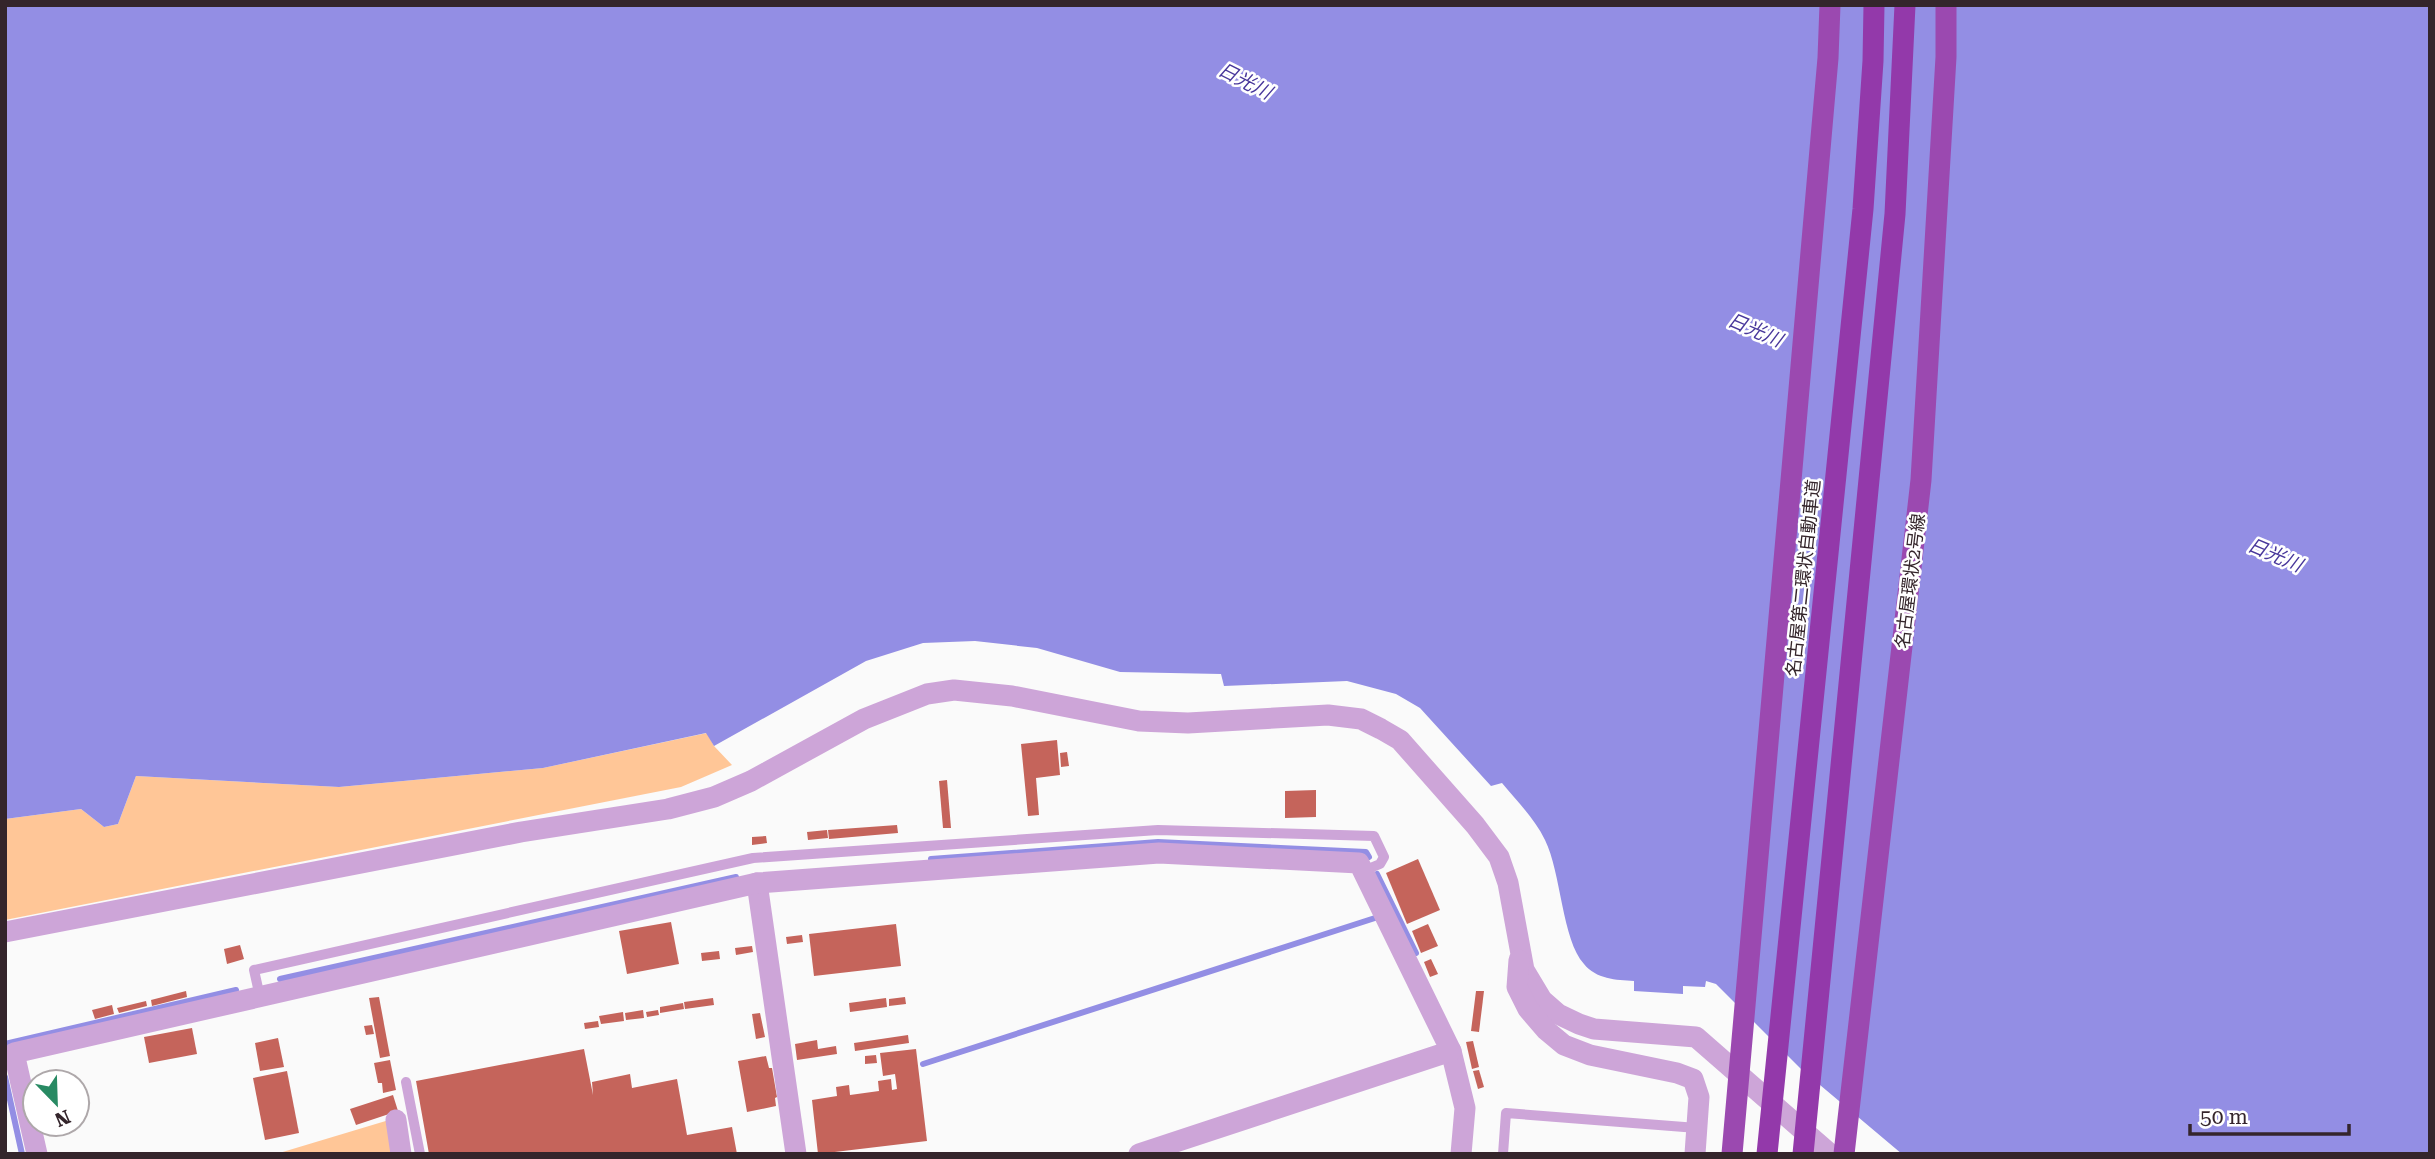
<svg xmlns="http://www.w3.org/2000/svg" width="2435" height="1159" viewBox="0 0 2435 1159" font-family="'Roboto Serif','Noto Sans JP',serif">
	<rect width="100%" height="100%" fill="#fafafa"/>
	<g fill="#ffc697">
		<path d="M707,733L714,746L732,765L681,787L5,920V819L81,809L104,827L118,824L136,776L339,787L543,768Z"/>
		<path d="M389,1120L394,1154H276Z"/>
	</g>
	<path fill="#938ee4" d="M5,5H2430V1154H1902L1801,1069L1716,984L1706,981L1705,987L1683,986V994L1634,991V981C1616,980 1596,979 1584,964C1562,940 1561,872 1545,840C1535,819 1517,801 1502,783L1491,786L1420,708L1396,694L1347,681L1224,686L1221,674L1120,672L1037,648L975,641L923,643L866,661L714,746L706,733L543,768L339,787L136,776L118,824L104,827L81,809L5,819Z"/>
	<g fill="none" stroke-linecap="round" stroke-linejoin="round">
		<g stroke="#938ee4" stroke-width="6">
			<path d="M931,859L1158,842L1366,852L1369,857"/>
			<path d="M1377,874L1416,953"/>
			<path d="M280,979L736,877"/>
			<path d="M5,1044L236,990"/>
			<path d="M923,1064L1375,918"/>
			<path d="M5,1077L22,1154"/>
		</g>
	</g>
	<g fill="#c5645b">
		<path d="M1057,740L1060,775L1036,778L1039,815L1028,816L1021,744Z"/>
		<path d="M1067,752L1069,766L1061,767L1060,753Z"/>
		<path d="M947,780L951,828H943L939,781Z"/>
		<path d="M1316,790V817L1285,818V791Z"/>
		<path d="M897,825L898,833L829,839L828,830Z"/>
		<path d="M827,830L828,838L808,840L807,832Z"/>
		<path d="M766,836L767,843L752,845V837Z"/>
		<path d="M1418,859L1440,910L1407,924L1386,873Z"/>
		<path d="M671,922L679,964L627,974L619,931Z"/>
		<path d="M896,924L901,966L814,976L809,934Z"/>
		<path d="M1428,924L1438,946L1421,953L1412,931Z"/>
		<path d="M802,935L803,942L787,944L786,937Z"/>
		<path d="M240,945L244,959L227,964L224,949Z"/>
		<path d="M752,946L753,952L736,955L735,948Z"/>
		<path d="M719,951L720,959L702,961L701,953Z"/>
		<path d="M1431,959L1438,974L1430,977L1424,962Z"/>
		<path d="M186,991L187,997L152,1006L151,1000Z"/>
		<path d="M1476,991H1484L1479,1032L1471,1031Z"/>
		<path d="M379,997L390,1056L380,1058L369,998Z"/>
		<path d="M905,997L906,1004L889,1006V999Z"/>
		<path d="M713,998L714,1005L685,1009L684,1002Z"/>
		<path d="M886,998L887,1007L850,1012L849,1003Z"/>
		<path d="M146,1001L147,1006L119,1013L117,1008Z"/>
		<path d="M683,1003L684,1009L660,1013V1007Z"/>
		<path d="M112,1005L114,1014L95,1019L92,1010Z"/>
		<path d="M643,1010L644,1018L626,1020L625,1013Z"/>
		<path d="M658,1010L659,1015L647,1017L646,1012Z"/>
		<path d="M623,1012L624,1021L601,1024L599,1016Z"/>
		<path d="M760,1013L765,1037L756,1039L752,1014Z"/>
		<path d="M598,1021L599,1027L585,1029L584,1023Z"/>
		<path d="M372,1025L374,1034L366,1035L364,1026Z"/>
		<path d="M192,1028L197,1054L149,1063L144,1037Z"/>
		<path d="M908,1035L909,1043L855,1051L854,1043Z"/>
		<path d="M278,1038L284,1067L260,1071L255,1043Z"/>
		<path d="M817,1040L818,1049L836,1046L837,1054L797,1060L795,1044Z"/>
		<path d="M1473,1041L1479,1067L1472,1069L1466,1042Z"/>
		<path d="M584,1049L593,1095L592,1082L630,1074L632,1088L677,1079L687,1135L732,1127L737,1154H429L416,1081Z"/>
		<path d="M916,1049L927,1141L818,1154L812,1100L837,1096L836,1087L849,1085L850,1095L879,1091L878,1081L891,1079L892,1090L897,1089L895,1074L883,1076L880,1053Z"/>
		<path d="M876,1055L877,1063L865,1064V1056Z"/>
		<path d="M766,1056L769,1068H772L777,1097L775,1098L776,1106L747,1112L738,1061Z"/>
		<path d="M390,1060L396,1090L383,1093L382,1083H378L374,1063Z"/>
		<path d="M1479,1070L1484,1087L1478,1089L1473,1071Z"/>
		<path d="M287,1071L299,1133L265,1140L253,1078Z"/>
		<path d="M393,1095L398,1111L356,1125L350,1109Z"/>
	</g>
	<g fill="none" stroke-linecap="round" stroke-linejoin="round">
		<g stroke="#cda5d8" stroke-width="10">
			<path d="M260,997L254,970L753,858L1158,830L1374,836L1384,857L1380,864L1363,871"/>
			<path d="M406,1082L420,1154"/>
			<path d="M1503,1154L1506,1113L1697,1128"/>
		</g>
		<g stroke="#cda5d8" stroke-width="21">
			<path d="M757,883L796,1154"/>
			<path d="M5,932L521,832L668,809L714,797L751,781L864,719L927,694L954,690L1012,696L1139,721L1188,723L1328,715L1361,719L1381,729L1400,740L1475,825L1499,857L1508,883L1524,970L1542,1000L1558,1014L1579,1024L1594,1029L1696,1037L1830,1154"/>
			<path d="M1519,960L1517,987L1528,1009L1546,1030L1564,1045L1590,1055L1677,1073L1693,1079L1699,1097L1695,1154"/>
			<path d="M1451,1051L1465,1108L1461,1154"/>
			<path d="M396,1120L401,1154"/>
			<path d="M37,1154L14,1053L757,883L1159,853L1359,863L1451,1051L1139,1154"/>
		</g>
		<path stroke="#9b49b0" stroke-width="21" d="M1844,1154L1921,480L1946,57V5"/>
		<path stroke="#9b49b0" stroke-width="21" d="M1732,1154L1828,58L1830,5"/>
		<g stroke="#9339aa" stroke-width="21">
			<path d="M1767,1154L1863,209L1873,61L1874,5"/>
			<path d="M1803,1154L1895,214L1905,5"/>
		</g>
	</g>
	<g text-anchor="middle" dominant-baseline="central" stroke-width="5" stroke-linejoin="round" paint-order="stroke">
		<g font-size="18" fill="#34252b" stroke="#fff">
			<text transform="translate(1803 578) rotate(-84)">名古屋第二環状自動車道</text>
			<text transform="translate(1910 581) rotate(-83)">名古屋環状2号線</text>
		</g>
		<g font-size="19" font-style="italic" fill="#48379b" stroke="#fff">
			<text transform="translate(1245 81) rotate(27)">日光川</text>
			<text transform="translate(1755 330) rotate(23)">日光川</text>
			<text transform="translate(2275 555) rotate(23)">日光川</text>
		</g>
	</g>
	<rect width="2435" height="1159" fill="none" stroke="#34252b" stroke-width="14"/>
	<g transform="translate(56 1103) rotate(157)"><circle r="33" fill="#ffffff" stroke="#aea8aa" stroke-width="2"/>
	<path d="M0-5L12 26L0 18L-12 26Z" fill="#288a63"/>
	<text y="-10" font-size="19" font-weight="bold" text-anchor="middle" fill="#34252b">N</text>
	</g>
	<path d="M2190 1124v10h159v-10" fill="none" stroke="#34252b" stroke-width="3.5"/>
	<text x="2200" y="1124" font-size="21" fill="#34252b" stroke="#ffffff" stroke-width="5" paint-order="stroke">50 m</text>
</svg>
